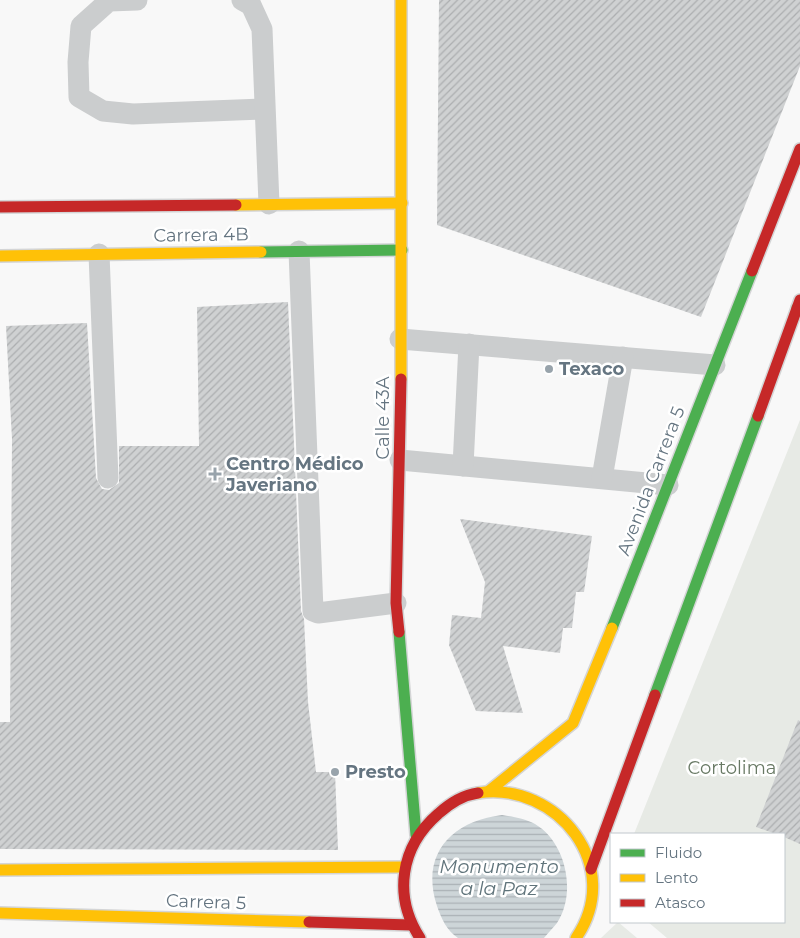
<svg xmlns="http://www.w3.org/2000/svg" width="800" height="938" viewBox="0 0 800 938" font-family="Montserrat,sans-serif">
	<defs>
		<pattern id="water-rules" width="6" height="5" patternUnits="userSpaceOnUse" patternTransform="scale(1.25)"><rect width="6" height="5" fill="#cdd5d8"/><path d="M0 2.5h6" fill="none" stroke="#aab1b5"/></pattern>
		<pattern id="building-hatch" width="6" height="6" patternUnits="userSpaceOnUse" patternTransform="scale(1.25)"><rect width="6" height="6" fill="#cfd1d2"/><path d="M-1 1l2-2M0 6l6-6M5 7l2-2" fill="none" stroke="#acaeb0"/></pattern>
	</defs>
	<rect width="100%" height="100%" fill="#f8f8f8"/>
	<g fill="#e7eae5">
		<path d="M800,420V938H667L648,922H784V834H634Z"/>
		<path d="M618,922L637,938H601Z"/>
	</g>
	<path fill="url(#water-rules)" d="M502,815C514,817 524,818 535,824C566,842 577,893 557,923C553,928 548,933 544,938H458C447,931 441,918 437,906C420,855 451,821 502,815Z"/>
	<g fill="url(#building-hatch)">
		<path d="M439,0H800V66L701,317L437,225Z"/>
		<path d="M288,302L301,611L304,619L308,702L316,772H335L338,850L0,849V722H10L12,439L6,326L87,323L96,478L102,489L109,490L119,483V446H199L197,307Z"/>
		<path d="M460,519L592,536L584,592H576L572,628H563L560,653L503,646L523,713L476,711L449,645L452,615L481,618L485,582Z"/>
		<path d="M798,720L800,721V844L784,837V834H776L756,827Z"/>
	</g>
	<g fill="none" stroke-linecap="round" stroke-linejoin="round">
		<g stroke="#d4d5d6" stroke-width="14">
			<g id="fast">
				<path d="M261,252L402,250"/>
				<path d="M797,308L800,307"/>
				<path d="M612,628L752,271"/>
				<path d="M399,632L416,835"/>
				<path d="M655,695L758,416"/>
			</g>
		</g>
		<g stroke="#d4d5d6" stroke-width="14">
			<g id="slow">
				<path d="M236,205L402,203"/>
				<path d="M0,256L261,252"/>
				<path d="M401,379V0"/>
				<path d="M489,791L573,723L612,628"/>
				<path d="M478,793C558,781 625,867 576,938"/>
				<path d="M0,870L404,867"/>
				<path d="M0,913L309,922"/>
			</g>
		</g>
		<g stroke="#d4d5d6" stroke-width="14">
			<g id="jam">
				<path d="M0,207L236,205"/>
				<path d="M752,271L800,149"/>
				<path d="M758,416L800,300"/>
				<path d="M399,632L396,603L401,379"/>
				<path d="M591,869L655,695"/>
				<path d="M309,922L411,925"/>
				<path d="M420,938C393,896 400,847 438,814C449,804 463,795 478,793"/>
			</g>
		</g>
		<g stroke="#cbcdce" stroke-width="21">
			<path d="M137,0L109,1L81,26L78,62L79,97L103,111L133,114L264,109"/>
			<path d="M242,0L251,5L262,29L269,204"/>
			<path d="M299,251L313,611L318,613L396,603"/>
			<path d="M99,254L108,478"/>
			<path d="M400,339L715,365"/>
			<path d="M400,460L668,485"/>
			<path d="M463,466L469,344"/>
			<path d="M602,478L623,357"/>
		</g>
		<use href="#fast" stroke="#4caf50" stroke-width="11"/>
		<use href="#slow" stroke="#ffc107" stroke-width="11"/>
		<use href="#jam" stroke="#c62828" stroke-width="11"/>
	</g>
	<g fill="#98a3ab" stroke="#fff" stroke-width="2">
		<circle cx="549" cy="369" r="5"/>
		<path d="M212.5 466.5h5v5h5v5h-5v5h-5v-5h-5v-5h5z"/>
		<circle cx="335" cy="772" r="5"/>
	</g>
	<g text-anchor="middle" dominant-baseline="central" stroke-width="5" stroke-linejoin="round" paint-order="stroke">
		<g font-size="18" fill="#657581" stroke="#fff">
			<text transform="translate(201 235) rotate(-1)">Carrera 4B</text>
			<text transform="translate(383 418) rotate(-90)">Calle 43A</text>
			<text transform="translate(651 481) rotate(-69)">Avenida Carrera 5</text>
			<text transform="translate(206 902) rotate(2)">Carrera 5</text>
		</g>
		<g font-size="18" font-weight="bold" fill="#657581" stroke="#fff" text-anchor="start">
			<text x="559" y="369">Texaco</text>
			<text x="226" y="464">Centro Médico<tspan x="226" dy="21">Javeriano</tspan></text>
			<text x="345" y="772">Presto</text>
		</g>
		<g font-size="18" fill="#687964" stroke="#fff">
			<text x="732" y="768">Cortolima</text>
		</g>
		<g font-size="19" font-style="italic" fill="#60747b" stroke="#fff">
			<text x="499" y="866">Monumento<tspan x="499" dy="22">a la Paz</tspan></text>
		</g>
	</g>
	<rect x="610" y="833" width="175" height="90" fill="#ffffff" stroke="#c1c8cd"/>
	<rect x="620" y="849" width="25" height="8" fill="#4caf50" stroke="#c1c8cd"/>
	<text x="655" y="858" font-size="15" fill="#657581">Fluido</text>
	<rect x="620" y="874" width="25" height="8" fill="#ffc107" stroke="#c1c8cd"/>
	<text x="655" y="883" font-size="15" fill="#657581">Lento</text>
	<rect x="620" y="899" width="25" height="8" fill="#c62828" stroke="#c1c8cd"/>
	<text x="655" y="908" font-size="15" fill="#657581">Atasco</text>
</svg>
